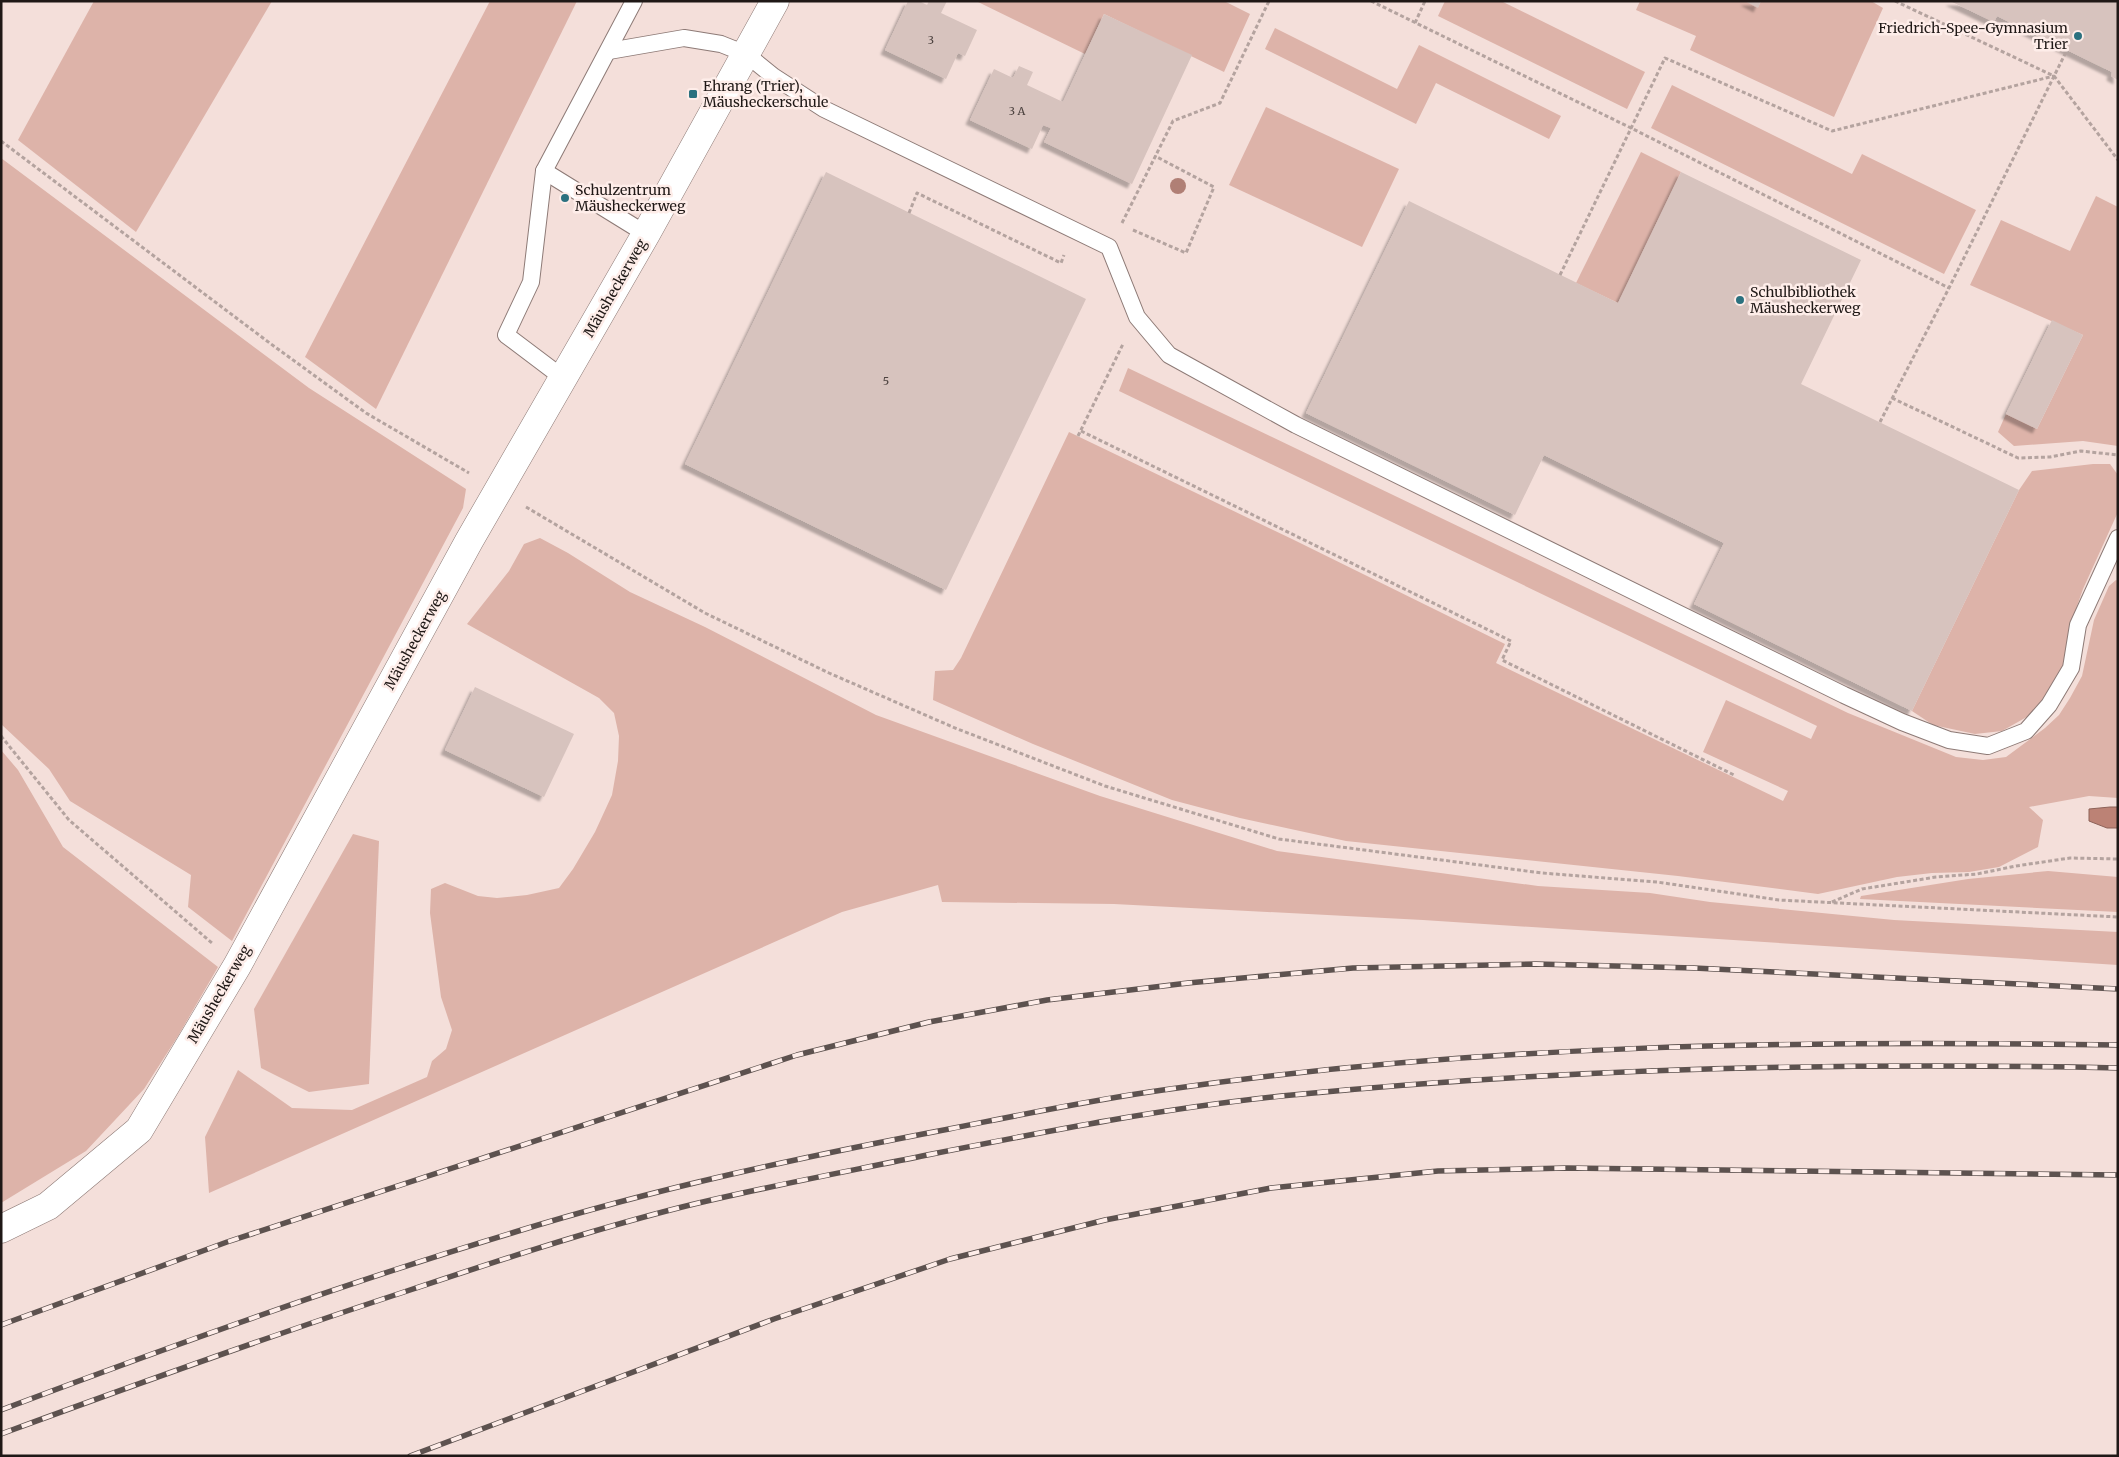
<svg xmlns="http://www.w3.org/2000/svg" width="2119" height="1457" viewBox="0 0 2119 1457" font-family="Merriweather,serif">
	<defs>
		<filter id="shadow"><feDropShadow dx="-4.5" dy="4.5" stdDeviation="1" flood-color="#0004"/></filter>
	</defs>
	<rect width="100%" height="100%" fill="#f4dfda"/>
	<g fill="#ddb3a9">
		<path d="M94,1H272L136,232L18,140Z"/>
		<path d="M490,1H577L376,409L305,357Z"/>
		<path d="M976,1H1224L1250,14L1224,72L1104,14L1085,54Z"/>
		<path d="M1445,1H1501L1645,72L1627,109L1438,16Z"/>
		<path d="M1640,1H1745L1758,7L1761,1H1871L1883,8L1834,117L1690,50L1696,36L1636,10Z"/>
		<path d="M1275,28L1397,89L1419,45L1561,116L1549,139L1436,83L1416,124L1265,49Z"/>
		<path d="M1672,85L1852,174L1862,154L1976,210L1944,274L1651,128Z"/>
		<path d="M1266,107L1399,169L1362,247L1229,185Z"/>
		<path d="M1641,152L1681,172L1618,303L1576,283Z"/>
		<path d="M1,158L309,388L466,489L463,508L232,941L188,907L191,875L70,801L49,769L1,724Z"/>
		<path d="M2096,196L2118,207V446L2083,441L2014,446L1998,432L2006,414L2037,429L2083,335L1970,285L2001,220L2070,251Z"/>
		<path d="M1128,368L1848,713L1956,757L1983,760L2006,757L2045,728L2059,715L2070,698L2082,676L2094,620L2109,586L2116,580L2118,581V798L2089,796L2029,807L2043,820L2038,847L1999,867L1969,872L1932,873L1897,877L1818,894L1678,876L1346,841L1240,818L1172,800L1033,744L933,700L935,671L953,670L961,658L1069,432L1292,539L1505,644L1496,663L1783,801L1788,791L1703,752L1726,700L1811,739L1817,726L1119,391Z"/>
		<path d="M2093,464H2110L2118,475V512L2083,589L2070,626L2066,660L2049,690L2032,714L2002,731L1975,734L1933,725L1912,711L2019,490L2032,471Z"/>
		<path d="M540,538L568,553L630,592L705,627L876,715L1100,796L1277,851L1538,886L1650,893L1710,902L1894,920L2118,932V965L1423,920L1114,904L942,902L938,885L842,912L209,1193L205,1137L238,1070L292,1108L352,1110L427,1077L432,1061L446,1049L452,1030L441,997L430,913L431,889L445,883L478,896L497,898L527,895L559,888L573,869L595,832L612,795L618,761L619,736L614,713L599,698L467,624L509,571L524,544Z"/>
		<path d="M1,750L18,770L63,847L218,967L178,1036L144,1089L86,1151L1,1203Z"/>
		<path d="M353,834L379,841L369,1084L309,1092L261,1068L254,1009Z"/>
		<path d="M2048,871L2118,877V912L1860,899L1861,896L1968,879Z"/>
	</g>
	<path fill="#bc8275" stroke="#8d6258" d="M2110,807H2118V828H2107L2089,821V809Z"/>
	<g fill="#d7c3be" filter="url(#shadow)">
		<path d="M908,1H919L927,5L929,1H947L941,13L977,30L965,56L958,53L946,79L885,50Z"/>
		<path d="M1745,1H1761L1758,8Z"/>
		<path d="M1950,1H2118V80L2111,76L2112,72L1997,16L1994,22Z"/>
		<path d="M1104,14L1192,55L1132,184L1044,142L1051,128L1043,125L1032,149L970,120L994,69L1013,78L1019,66L1033,72L1027,85L1063,102Z"/>
		<path d="M826,172L1086,299L946,590L685,464Z"/>
		<path d="M1681,172L1861,260L1801,384L2019,490L1912,711L1694,604L1724,543L1544,455L1515,515L1306,413L1409,201L1618,303Z"/>
		<path d="M2052,320L2083,335L2037,429L2006,414Z"/>
		<path d="M475,687L574,734L544,797L445,750Z"/>
	</g>
	<g fill="none" stroke-linecap="round" stroke-linejoin="round">
		<g stroke="#8d7a76" stroke-width="18">
			<g id="service">
				<path d="M609,51L684,38L721,44L746,54L773,76L824,109L1109,247L1137,317L1169,355L1296,425L1844,695L1902,722L1949,740L1988,746L2026,731L2049,705L2071,668L2078,625L2118,538"/>
				<path d="M544,171L646,234"/>
				<path d="M563,378L506,335L531,282L544,171L634,1"/>
			</g>
		</g>
		<g stroke="#8d7a76" stroke-width="29">
			<path id="minor" d="M1,1229L48,1206L139,1130L237,966L469,541L646,234L775,1"/>
		</g>
		<g stroke="#b4a39f" stroke-width="3" stroke-dasharray="4 2.5" stroke-linecap="butt">
			<path d="M1371,1L1631,128L1949,288"/>
			<path d="M1895,1L2054,76L2118,160"/>
			<path d="M1415,23L1425,1"/>
			<path d="M1,141L271,344L366,413L469,473"/>
			<path d="M909,213L917,193L1061,263L1064,255"/>
			<path d="M1122,223L1173,121L1220,103L1269,1"/>
			<path d="M1133,230L1186,253L1214,187L1155,156"/>
			<path d="M1560,275L1665,58L1832,131L2054,76"/>
			<path d="M1892,398L2018,458L2050,457L2081,451L2118,455"/>
			<path d="M1880,422L1949,288L2067,50"/>
			<path d="M1081,431L1511,641L1502,660L1734,775"/>
			<path d="M1078,436L1123,344"/>
			<path d="M526,507L705,613L829,673L955,728L1105,786L1279,839L1542,873L1657,882L1779,900L2118,917"/>
			<path d="M1,736L69,820L212,943"/>
			<path d="M1832,902L1862,889L1936,877L1977,874L2016,866L2070,858L2118,859"/>
		</g>
		<use href="#service" stroke="#fff" stroke-width="16"/>
		<use href="#minor" stroke="#fff" stroke-width="28"/>
		<g stroke="#5d524f" stroke-width="5.5">
			<g id="rail">
				<path d="M1,1325L227,1242L797,1055L929,1022L1047,1000L1188,983L1353,968L1536,964L1694,968L2118,989"/>
				<path d="M1,1410C171,1346 342,1284 515,1232C657,1188 802,1157 949,1129C1020,1115 1091,1100 1163,1090C1478,1044 1799,1040 2118,1045"/>
				<path d="M1,1434C134,1385 267,1337 401,1293C494,1262 587,1231 682,1207C763,1187 845,1172 927,1155C1048,1131 1169,1107 1292,1095C1566,1068 1842,1062 2118,1068"/>
				<path d="M410,1456L774,1319L950,1259L1105,1220L1271,1188L1438,1171L1567,1168L2118,1175"/>
			</g>
		</g>
		<use href="#rail" stroke="#feede9" stroke-width="4" stroke-dasharray="11" stroke-linecap="butt"/>
	</g>
	<circle fill="#b07f75" cx="1178" cy="186" r="8"/>
	<g fill="#2b717f" stroke="#feede9" stroke-width="2">
		<circle cx="2078" cy="36" r="5"/>
		<rect x="688" y="89" width="10" height="10" rx="2.5"/>
		<circle cx="565" cy="198" r="5"/>
		<circle cx="1740" cy="300" r="5"/>
	</g>
	<g text-anchor="middle" dominant-baseline="central" stroke-width="5" stroke-linejoin="round" paint-order="stroke">
		<g font-size="11" fill="#4d4340">
			<text x="931" y="40">3</text>
			<text x="1017" y="111">3 A</text>
			<text x="886" y="381">5</text>
		</g>
		<g font-size="14" fill="#1f1816" stroke="#feede9" text-anchor="start">
			<text x="2068" y="28" text-anchor="end">Friedrich-Spee-Gymnasium<tspan x="2068" dy="16">Trier</tspan></text>
			<text x="703" y="86">Ehrang (Trier),<tspan x="703" dy="16">Mäusheckerschule</tspan></text>
			<text x="575" y="190">Schulzentrum<tspan x="575" dy="16">Mäusheckerweg</tspan></text>
			<text x="1750" y="292">Schulbibliothek<tspan x="1750" dy="16">Mäusheckerweg</tspan></text>
		</g>
		<g font-size="14" fill="#1f1816" stroke="#feede9">
			<text transform="translate(615 288) rotate(-60)">Mäusheckerweg</text>
			<text transform="translate(415 640) rotate(-61)">Mäusheckerweg</text>
			<text transform="translate(219 994) rotate(-60)">Mäusheckerweg</text>
		</g>
	</g>
	<rect width="2119" height="1457" fill="none" stroke="#1f1816" stroke-width="5"/>
</svg>
